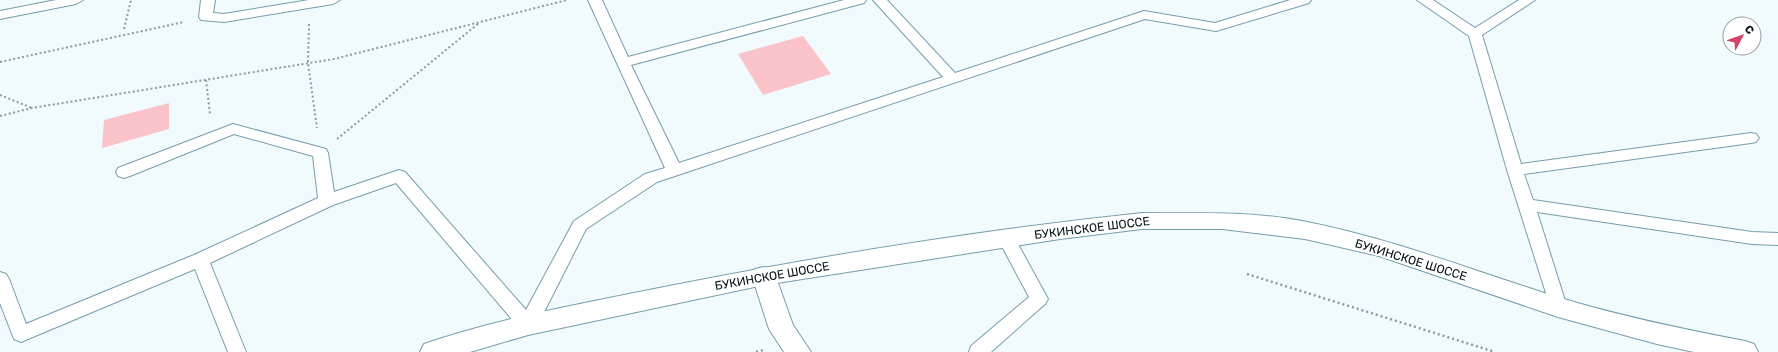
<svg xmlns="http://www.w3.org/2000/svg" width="1778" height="352" viewBox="0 0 1778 352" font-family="Rubik,sans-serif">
	<rect width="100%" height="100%" fill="#f1fafd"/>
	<g fill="#fac2c9">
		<path d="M803,36L831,74L763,95L738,54Z"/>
		<path d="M169,103V129L102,148L104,120Z"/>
	</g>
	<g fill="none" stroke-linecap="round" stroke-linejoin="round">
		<g stroke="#759dad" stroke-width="2">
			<g id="lane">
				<path d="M56,0H83L76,4L0,19V11Z"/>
				<path d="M201,0H215L213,13L224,14L309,0H340L333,4L224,22L201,20L199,17Z"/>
				<path d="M588,0H602L628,57L844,0H866L864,3L631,65L679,163L943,77L873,0H887L955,73L1144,11L1215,23L1290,0H1311L1309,3L1216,31L1145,19L657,182L586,229L535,330L528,332L521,330L396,183L333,205L210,263L246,352H228L195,269L28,339L21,342L14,339L0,303V272L6,274L9,279L26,324L194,255L318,198L313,156L234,134L130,176L124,178L118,176L116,172L118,168L233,124L326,149L328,153L334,192L393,172L399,170L405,172L526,310L574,221L645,174L665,168Z"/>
				<path d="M1417,0H1433L1475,28L1519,0H1535L1482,35L1521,164L1751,133L1756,134L1759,138L1756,142L1751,143L1524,174L1533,200L1752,232L1778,233V245L1752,244L1537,212L1567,307L1564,312L1558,314L1552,312L1507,170L1469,36Z"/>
				<path d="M1007,233L1013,235L1048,299L1045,304L991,352H969L971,346L1029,297L998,239L1001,235Z"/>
			</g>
		</g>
		<g stroke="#759dad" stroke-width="2">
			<path id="street" d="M764,267L773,269L793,325L811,352H784L769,329L752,276L755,269Z"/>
		</g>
		<g stroke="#759dad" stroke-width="2">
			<path id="secondary" d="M1142,213C1195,213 1254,211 1307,222C1393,239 1474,271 1557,297C1619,316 1682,329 1745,341L1754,344L1758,352H1694L1657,344L1558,317L1379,256L1305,239L1222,229H1142L1060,239L764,285L528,335L470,352H420L424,344C500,318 580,304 659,288C819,256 980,230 1142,213Z"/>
		</g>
		<g stroke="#8f9a9e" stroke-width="2" stroke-dasharray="2 2.5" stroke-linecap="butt">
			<path d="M309,24L308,63L317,128"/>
			<path d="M124,29L131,0"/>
			<path d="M0,62L184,22"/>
			<path d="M206,80L210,114"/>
			<path d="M0,95L32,108"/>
			<path d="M0,116L32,108L334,59L567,0"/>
			<path d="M337,139L479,23"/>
		</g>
		<g stroke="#8f9a9e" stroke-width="2.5" stroke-dasharray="2 3" stroke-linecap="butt">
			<path d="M1247,274L1495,352"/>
			<path d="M756,352L763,350"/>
		</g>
		<use href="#lane" fill="#fff" fill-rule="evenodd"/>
		<use href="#street" fill="#fff" fill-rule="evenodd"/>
		<use href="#secondary" fill="#fff" fill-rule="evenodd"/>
	</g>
	<g text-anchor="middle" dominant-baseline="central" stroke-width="4" stroke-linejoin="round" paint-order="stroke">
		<g font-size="12" fill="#041218" stroke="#fff">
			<text transform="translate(1092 228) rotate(-7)">БУКИНСКОЕ ШОССЕ</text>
			<text transform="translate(1411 260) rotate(17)">БУКИНСКОЕ ШОССЕ</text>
			<text transform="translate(772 276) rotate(-10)">БУКИНСКОЕ ШОССЕ</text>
		</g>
	</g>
	<g transform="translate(1742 36) rotate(49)"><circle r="19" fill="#ffffff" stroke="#9ba0a3"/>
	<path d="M0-3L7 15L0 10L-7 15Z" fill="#d34367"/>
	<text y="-6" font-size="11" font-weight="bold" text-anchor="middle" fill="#041218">С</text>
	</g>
</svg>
